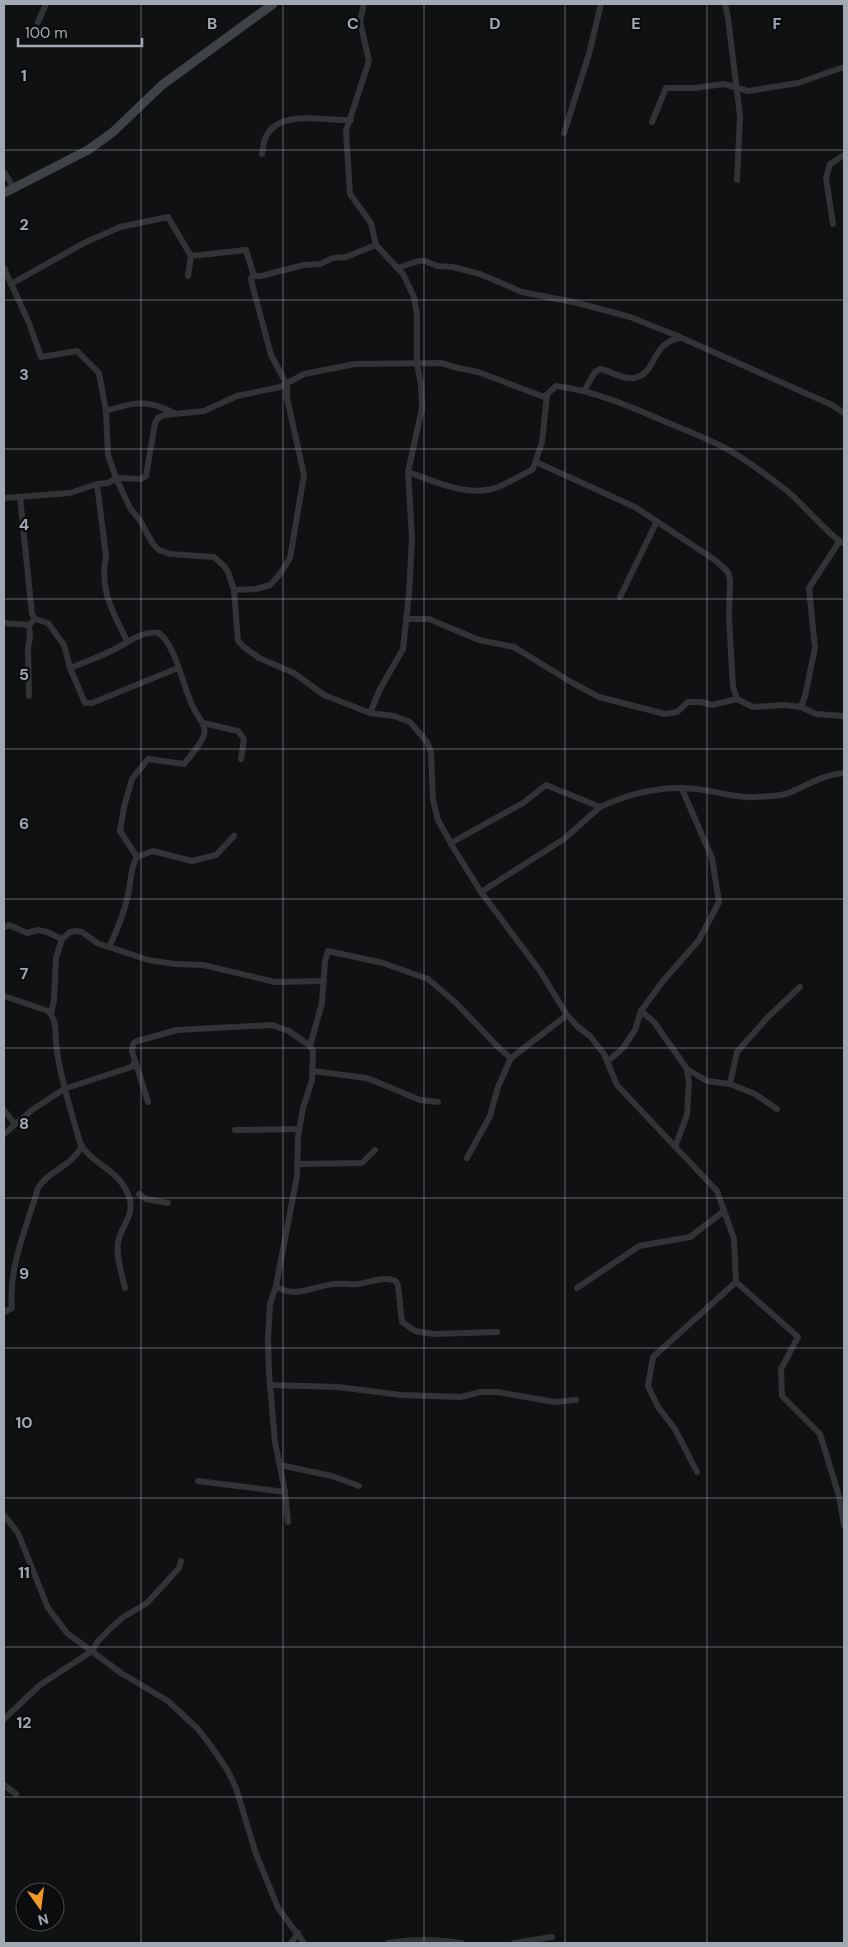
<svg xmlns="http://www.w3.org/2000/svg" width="848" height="1947" viewBox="0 0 848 1947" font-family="'DM Sans',sans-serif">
	<rect width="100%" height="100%" fill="#101112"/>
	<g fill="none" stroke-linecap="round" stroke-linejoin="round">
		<g stroke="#313337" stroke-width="6">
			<path d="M364,4L360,21L369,61L346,131L350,194L371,223L376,245L403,274L414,297L417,315V364L421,385L422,408L408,472L412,538L409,594L403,649L380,689L370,713"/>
			<path d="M725,4L728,18L740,116L737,180"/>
			<path d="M38,22L46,4"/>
			<path d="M652,122L666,88H695L724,84L748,91L798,83L844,67"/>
			<path d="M564,133L589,54L601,4"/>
			<path d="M262,154C263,149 263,143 265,139C277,108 325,121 351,120"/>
			<path d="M4,172L14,188"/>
			<path d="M833,224L826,178L830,164L844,155"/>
			<path d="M191,256L246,250L254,276"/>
			<path d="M4,268L29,323L41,357L77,351L99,373L106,411L108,455L116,478L141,479L146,476L155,423L158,418L164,415L204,411L237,396L280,387L304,374L355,364L441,363L458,368L478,372L544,397L556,386C589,390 619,402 650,415C674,426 700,435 723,447C743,457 768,476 786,490C799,500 834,541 844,543"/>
			<path d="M397,268L419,261H425L437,266L453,267L480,274L522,292L578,303L630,317L680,337"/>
			<path d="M11,284L84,243L120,227L168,217L191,256L188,276"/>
			<path d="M584,391L595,372L600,369C611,371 623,380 634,378C658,374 650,341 682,338L832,405L844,413"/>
			<path d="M106,411C134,402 146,399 174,413"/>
			<path d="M536,462L635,507L715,560L728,572L730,580L729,618L733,687L737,699L753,707L783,705L801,707L816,714L844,716"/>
			<path d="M408,472C436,482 469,498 498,487C510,482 522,475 533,469L542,442L547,395"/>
			<path d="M97,484L106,556C99,591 113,612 127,641"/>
			<path d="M20,497L32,614L35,619L48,623L64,645L70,668C85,662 99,657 113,650C128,643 142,630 159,633C176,646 183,687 193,707C197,716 207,725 204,735C202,743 190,756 184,764L148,759L132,779L124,807L120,831L137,857"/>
			<path d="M4,498L70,493L97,484L108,483L116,478L130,508L139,519L153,544L159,550L170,554L214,557L224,566L228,572L234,590L238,641L244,647L259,658L294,673L324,695L370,713L394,716L410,722L427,742L431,752L433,800L438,820L454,849L481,892L540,971L567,1015L578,1027L590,1036L604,1054L617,1085L717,1191L734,1239L736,1282L798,1337L781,1369L782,1396L820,1434L839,1496L844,1525"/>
			<path d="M234,590L256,589L270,585L280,574L290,558L304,475L287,398V385L271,355L252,284L251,278L254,276H261L304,265L320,264L333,258L346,257L376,245"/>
			<path d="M620,597L657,521"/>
			<path d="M406,619H429L479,640L514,647L571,682L599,697L665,714L677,712L688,702H701L712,705L737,699"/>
			<path d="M4,623L29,625"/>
			<path d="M70,668L85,703H92L178,668"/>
			<path d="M29,696L28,648L30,637L29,625L35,619"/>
			<path d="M801,707L805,696L815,648L809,588L839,542"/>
			<path d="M203,723L238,731L244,739L241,759"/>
			<path d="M451,843L523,803L546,785L600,807C631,793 662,785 696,789C716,791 737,799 757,797C767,796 781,797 791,792C810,784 822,775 844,773"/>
			<path d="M481,892L564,839L600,807"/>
			<path d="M4,928L9,925L27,933L38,930L47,932L62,939"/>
			<path d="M109,947C117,931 124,913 128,895C131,883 130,868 137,857L153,851L192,861L216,855L234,836"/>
			<path d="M4,996L48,1011C57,1020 55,1031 56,1043C59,1072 68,1100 76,1129C78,1134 79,1142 82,1147C97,1167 122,1171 130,1200C134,1216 120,1228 118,1243C116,1258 122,1274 125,1288"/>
			<path d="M641,1011L654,1022L687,1069L689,1083L687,1115L675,1147"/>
			<path d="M51,1014L54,1000L56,958L62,939L70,932L77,931L82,932L97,943L148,960L175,964L203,965L275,982L324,981"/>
			<path d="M310,1046L322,1003L325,961L328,951L383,963L428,979L456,1003L500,1049L511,1058"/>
			<path d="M608,1061L623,1048L635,1030L641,1011L663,981L699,940L719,902L712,858L682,789"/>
			<path d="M687,1069L707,1081L730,1084L755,1094L777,1109"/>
			<path d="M312,1071L367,1078L420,1100L438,1102"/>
			<path d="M730,1084L737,1052L768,1017L800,987"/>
			<path d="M148,1102L132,1051L133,1044L137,1041L177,1030L272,1025L289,1031L310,1046L313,1051L312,1080L303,1108L298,1137L297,1176L276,1286L270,1304L268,1339L269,1373L275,1442L285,1492L288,1522"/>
			<path d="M4,1110L15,1124"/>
			<path d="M235,1130L299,1129"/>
			<path d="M4,1134L32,1110L64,1089L128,1068L133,1066L134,1062"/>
			<path d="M467,1158L490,1116L498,1087L511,1058L567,1015"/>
			<path d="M297,1164L362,1163L375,1150"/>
			<path d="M139,1194L146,1199L168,1203"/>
			<path d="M276,1286C295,1300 315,1285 335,1284C343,1283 351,1285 358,1284C372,1282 382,1276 396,1281L398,1286L402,1322L415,1331L434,1334L497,1332"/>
			<path d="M577,1288L639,1246L690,1237L724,1211"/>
			<path d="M4,1312L12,1308C8,1267 27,1227 38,1188C49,1170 71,1167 82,1146"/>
			<path d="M270,1385L338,1387L401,1395L461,1397L481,1392H497L555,1402L576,1400"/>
			<path d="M280,1465L332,1476L359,1486"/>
			<path d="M697,1472L675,1429L658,1407L648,1386L653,1357L736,1282"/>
			<path d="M198,1481L285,1492"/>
			<path d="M4,1515L18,1533L48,1608L67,1633L121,1673L168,1701L198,1729L211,1746L228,1771L236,1788L255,1851L278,1908L304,1943"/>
			<path d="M4,1719L40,1685L92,1651L98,1641L110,1629L122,1618L147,1603L179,1568L181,1561"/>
			<path d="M4,1785L16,1794"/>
			<path d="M291,1943L298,1933"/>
			<path d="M388,1943C413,1939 437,1939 461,1943"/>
			<path d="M514,1943L552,1937"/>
		</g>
		<path stroke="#3f4247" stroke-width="9" d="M4,193L88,150L113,132L162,85L273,4"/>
	</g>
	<path fill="none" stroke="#a1a9b3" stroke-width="1" stroke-opacity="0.55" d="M141,4V1943M283,4V1943M424,4V1943M565,4V1943M707,4V1943M4,150H844M4,300H844M4,449H844M4,599H844M4,749H844M4,899H844M4,1048H844M4,1198H844M4,1348H844M4,1498H844M4,1647H844M4,1797H844"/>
	<g font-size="16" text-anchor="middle" font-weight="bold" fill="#a1a9b3" stroke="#0b0c0d" stroke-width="4.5" stroke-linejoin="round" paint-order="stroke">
		<text x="212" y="29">B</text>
		<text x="353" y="29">C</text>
		<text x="495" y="29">D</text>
		<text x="636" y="29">E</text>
		<text x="777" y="29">F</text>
		<text x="24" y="81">1</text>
		<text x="24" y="230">2</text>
		<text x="24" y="380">3</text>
		<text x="24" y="530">4</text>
		<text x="24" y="680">5</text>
		<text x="24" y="829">6</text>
		<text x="24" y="979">7</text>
		<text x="24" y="1129">8</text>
		<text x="24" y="1279">9</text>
		<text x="24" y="1428">10</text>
		<text x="24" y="1578">11</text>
		<text x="24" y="1728">12</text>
	</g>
	<rect width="848" height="1947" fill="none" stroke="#a1a9b3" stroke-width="10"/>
	<g transform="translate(40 1907) rotate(166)"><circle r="24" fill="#0b0c0d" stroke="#474b4f"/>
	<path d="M0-4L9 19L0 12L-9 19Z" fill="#f49926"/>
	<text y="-8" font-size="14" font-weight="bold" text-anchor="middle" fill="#a1a9b3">N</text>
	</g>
	<path d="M18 38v8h124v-8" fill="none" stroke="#a1a9b3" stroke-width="2.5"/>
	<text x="25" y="38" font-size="15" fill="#a1a9b3" stroke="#0b0c0d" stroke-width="4" paint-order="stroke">100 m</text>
</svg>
